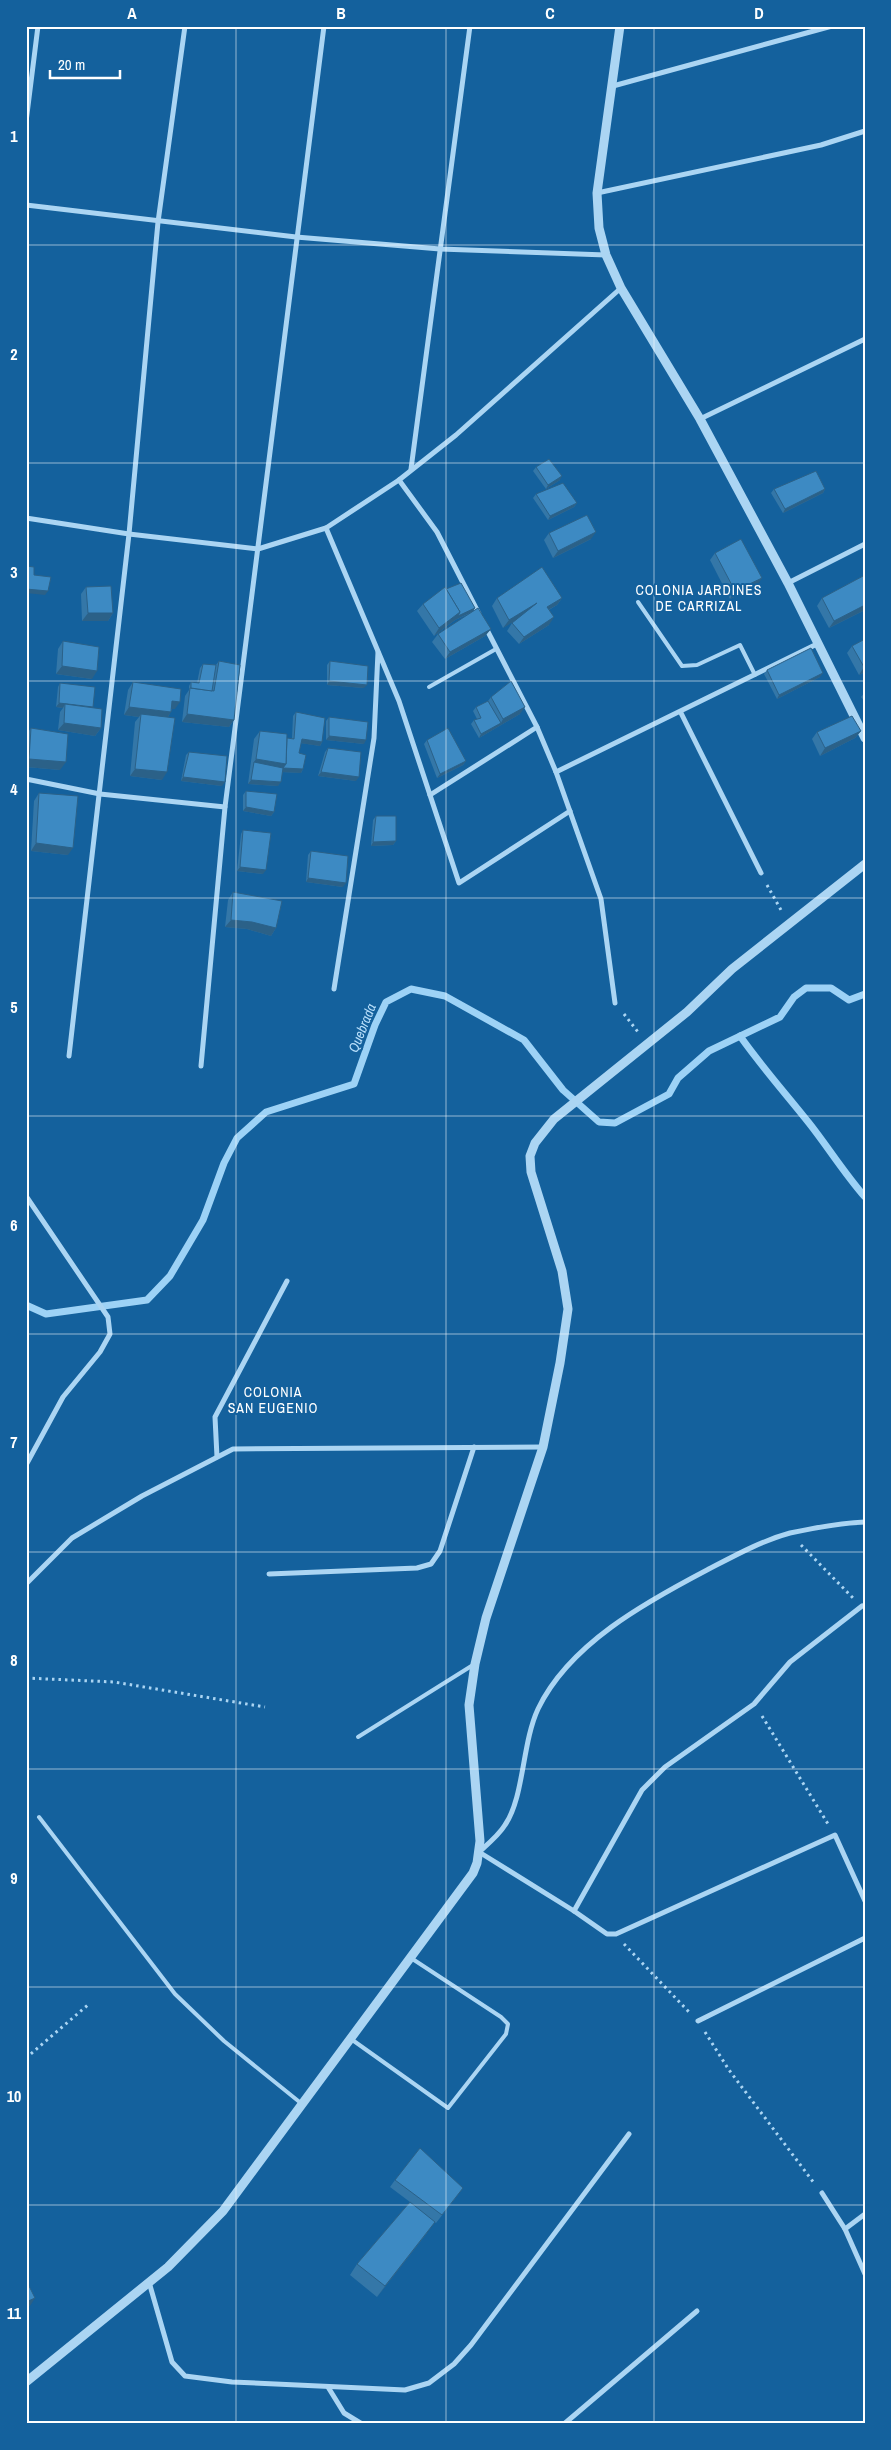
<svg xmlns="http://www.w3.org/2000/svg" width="891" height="2450" viewBox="0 0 891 2450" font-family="'Archivo Narrow',sans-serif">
	<rect width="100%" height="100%" fill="#14619d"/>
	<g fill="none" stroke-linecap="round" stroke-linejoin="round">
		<g stroke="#9dd2f6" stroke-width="7">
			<path d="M740,1036C762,1067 786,1094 809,1123C828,1147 844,1173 865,1197"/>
			<path d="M26,1305L46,1314L147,1300L170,1276L203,1220L224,1163L237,1138L266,1112L354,1084L375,1025L386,1002L411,989L445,996L524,1040L563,1090L599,1122L615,1123L669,1094L678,1078L709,1051L780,1017L794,997L806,988H831L849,1000L865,994"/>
		</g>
		<g stroke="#abd5f3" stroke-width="3" stroke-dasharray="2.5 4" stroke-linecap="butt">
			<path d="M767,885L781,910"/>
			<path d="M624,1014L638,1032"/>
			<path d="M801,1545L853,1598"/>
			<path d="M26,1678L114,1682L265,1707"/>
			<path d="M762,1716L828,1824"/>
			<path d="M624,1944L689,2012"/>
			<path d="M705,2032L729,2070L814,2183"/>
			<path d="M26,2058L89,2004"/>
		</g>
		<g stroke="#abd5f3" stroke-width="4">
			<path d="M638,602L682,666L697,665L740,645L755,675"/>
			<path d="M429,687L496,649"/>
			<path d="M358,1737L473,1665"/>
			<path d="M39,1817L175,1994L224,2041L302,2104"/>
			<path d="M351,2039L448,2108L506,2034L508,2024L501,2017L411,1958"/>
		</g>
		<g stroke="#abd5f3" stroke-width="5">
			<path d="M613,86L832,26"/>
			<path d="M26,122L38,26"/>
			<path d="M597,193L821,145L865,131"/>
			<path d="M26,205L296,237L440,249L606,255"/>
			<path d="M700,419L865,339"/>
			<path d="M411,469L470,26"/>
			<path d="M399,480L437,532L479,614"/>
			<path d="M26,518L129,534L258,549L326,528L399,480L456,435L621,288"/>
			<path d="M326,528L399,701L459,883L570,811"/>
			<path d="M788,583L865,544"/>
			<path d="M485,626L537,727L556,772L601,899L615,1003"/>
			<path d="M681,713L761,873"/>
			<path d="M556,772L817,644"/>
			<path d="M26,779L100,794L225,807"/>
			<path d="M430,795L537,727"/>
			<path d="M334,989L374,738L378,652"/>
			<path d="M69,1056L129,534L158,222L185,26"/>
			<path d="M201,1066L225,807L324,26"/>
			<path d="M26,1196L108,1317L110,1334L100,1352L63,1397L26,1465"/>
			<path d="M217,1457L215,1417L287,1281"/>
			<path d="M865,1522C841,1523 814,1528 790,1533C761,1541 734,1556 707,1570C646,1602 569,1644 538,1709C522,1743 524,1798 505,1825C499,1835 488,1844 479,1852L574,1911L607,1934H616L835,1835L865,1901"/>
			<path d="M269,1574L417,1568L431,1564L440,1551L474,1447"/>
			<path d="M26,1584L72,1538L142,1496L233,1449L543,1447"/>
			<path d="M574,1911L642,1790L665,1767L754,1704L790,1662L862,1606"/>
			<path d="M698,2021L865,1938"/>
			<path d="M822,2193L845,2229L865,2274"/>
			<path d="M845,2229L865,2214"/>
			<path d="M149,2282L172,2362L185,2376L232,2382L405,2390L429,2383L454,2364L471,2345L629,2134"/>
			<path d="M328,2387L344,2413L362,2424"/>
			<path d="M564,2424L697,2311"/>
		</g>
		<g stroke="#abd5f3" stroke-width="9">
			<path d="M620,26L597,193L599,228L606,255L621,288L700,419L788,583L865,738"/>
			<path d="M26,2382L168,2267L223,2211L473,1873L477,1863L480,1841L469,1705L475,1664L486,1618L543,1447L560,1363L568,1309L562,1271L531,1172L530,1156L535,1143L554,1119L687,1012L732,969L865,864"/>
		</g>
	</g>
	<g fill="#3477a8">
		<path d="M536,467L560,480L546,489L533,471Z"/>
		<path d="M774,489H825L823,493L783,513L771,493Z"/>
		<path d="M536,494L577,503L574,507L548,520L533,498Z"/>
		<path d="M549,533L591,539L553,558L544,540Z"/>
		<path d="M715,553L757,586L730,599L710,560Z"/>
		<path d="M865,575V610L829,628L817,606L822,598Z"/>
		<path d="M86,587L113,613L108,621H82L81,594Z"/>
		<path d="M446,589L475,608L473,611L491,629L485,636L445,659L432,642L438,634L469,614L455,620L434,636L417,611L423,604Z"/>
		<path d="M497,598H562L557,605L549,610V625L519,644L507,631L512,623L515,620L503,628L492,606Z"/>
		<path d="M865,639V672L859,675L847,653L852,646Z"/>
		<path d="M63,641L92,679L56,674L58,649Z"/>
		<path d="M219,661L234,720L229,727L182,722L185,696L189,690V686L191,682L197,683L200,668L203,664L216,665Z"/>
		<path d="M330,661L364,688L327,685V665Z"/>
		<path d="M767,670L820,677L777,699L764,674Z"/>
		<path d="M133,682L175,709H172L168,717L162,780L130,776L135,722L139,717L124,715L128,690Z"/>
		<path d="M60,683L92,708L101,728L95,736L58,730L60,712L63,708L56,707L58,687Z"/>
		<path d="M865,692V702L861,697Z"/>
		<path d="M491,697L520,714L479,738L471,724L474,720L477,719L473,711L476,707L488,701Z"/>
		<path d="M296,712L322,742L320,746L301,743L299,753L303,769L301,773L282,772L278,786L248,784L254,739L260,731L287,738H292L293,716Z"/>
		<path d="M329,717L364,744L326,740V721Z"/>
		<path d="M31,728L60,770L26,767V735Z"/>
		<path d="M861,731L855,738L820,756L812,739L817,732Z"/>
		<path d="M427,740L466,761L463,765L437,778L424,744Z"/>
		<path d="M328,748L356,781L318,776L325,752Z"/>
		<path d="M189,752L222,786L181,781L186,755Z"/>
		<path d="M246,791L274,812L271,816L243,811V795Z"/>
		<path d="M39,793L68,855L31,851L34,801Z"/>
		<path d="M376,816L396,841L393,845L371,846L373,820Z"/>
		<path d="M243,830L263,874L237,871L241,834Z"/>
		<path d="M311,851L343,887L306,882L308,855Z"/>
		<path d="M233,892L276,928L271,936L247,929L225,927L228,900Z"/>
		<path d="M395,2180L457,2196L436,2223L422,2212L427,2233L377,2297L350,2275L357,2264L410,2202L390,2187Z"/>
	</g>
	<g fill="#2b6188">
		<path d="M562,476L560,480L546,489L548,485Z"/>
		<path d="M825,489L823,493L783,513L785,509Z"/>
		<path d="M577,503L574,507L548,520L550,516Z"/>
		<path d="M596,532L591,539L553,558L558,551Z"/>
		<path d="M762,578L757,586L730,599L735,591Z"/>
		<path d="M26,589L48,591L45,595L26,593Z"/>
		<path d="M562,598L557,605L541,614L547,607Z"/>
		<path d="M537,603L532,611L503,628L509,620Z"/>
		<path d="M865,605V610L829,628L834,621Z"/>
		<path d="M475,608L472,612L455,620L434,636L439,628L460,612Z"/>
		<path d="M88,613H113L108,621H82Z"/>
		<path d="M554,617L549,625L519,644L524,637Z"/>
		<path d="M491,629L485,636L445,659L450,652Z"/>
		<path d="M62,666L97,671L92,679L56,674Z"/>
		<path d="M864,667H865V672L859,675Z"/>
		<path d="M823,673L820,677L777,699L779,695Z"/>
		<path d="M329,681L367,685L364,688L327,685Z"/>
		<path d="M172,701L180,702L175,709H167Z"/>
		<path d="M59,703L93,707L65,704L63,708L56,707Z"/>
		<path d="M129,707L171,712L166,720L141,714L139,717L124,715Z"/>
		<path d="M525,707L520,714L479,738L481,734L501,723L503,719Z"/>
		<path d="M187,714L234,720L229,727L182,722Z"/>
		<path d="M64,723L101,728L95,736L58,730Z"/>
		<path d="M861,731L855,738L820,756L825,748Z"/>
		<path d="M329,736L366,740L364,744L326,740Z"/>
		<path d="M302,739L322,742L320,746L299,743Z"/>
		<path d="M29,759L66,762L60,770L26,767V764Z"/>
		<path d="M256,759L286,764L303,769L301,773L280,772L254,762Z"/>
		<path d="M466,761L463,765L437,778L440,774Z"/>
		<path d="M135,769L167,772L162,780L130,776Z"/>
		<path d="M321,772L359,777L356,781L318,776Z"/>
		<path d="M183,777L225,782L222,786L181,781Z"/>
		<path d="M251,780L281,782L278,786L248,784Z"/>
		<path d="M246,807L274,812L271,816L243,811Z"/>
		<path d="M396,841L393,845L371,846L373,842Z"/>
		<path d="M36,843L73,848L68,855L31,851Z"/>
		<path d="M240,867L266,870L263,874L237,871Z"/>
		<path d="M308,878L346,883L343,887L306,882Z"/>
		<path d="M231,920L252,922L276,928L271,936L247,929L225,927Z"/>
		<path d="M435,2222L427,2233L377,2297L385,2286Z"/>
		<path d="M35,2298L30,2306L26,2307V2302Z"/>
	</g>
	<g fill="#3d8ac3" stroke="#2b6188">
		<path d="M549,459L562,476L548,485L536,467Z"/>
		<path d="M816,471L825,489L785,509L774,489Z"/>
		<path d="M563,483L577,503L550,516L536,494Z"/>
		<path d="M587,515L596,532L558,551L549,533Z"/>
		<path d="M741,539L762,578L735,591L715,553Z"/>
		<path d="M26,566L34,567V575L51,577L48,591L26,589Z"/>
		<path d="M542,567L562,598L547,607L554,617L524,637L512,623L537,603L509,620L497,598Z"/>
		<path d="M865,575V605L834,621L822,598Z"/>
		<path d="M461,583L475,608L458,616L460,612L446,589Z"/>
		<path d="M111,586L113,613H88L86,587Z"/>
		<path d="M445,587L460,612L439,628L423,604Z"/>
		<path d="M478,608L491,629L450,652L438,634Z"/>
		<path d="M865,639V667H864L852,646Z"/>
		<path d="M63,641L99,647L97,671L62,666Z"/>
		<path d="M811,648L823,673L779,695L767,670Z"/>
		<path d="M219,661L240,665L234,720L187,714L190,688L214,691Z"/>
		<path d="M330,661L368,666L367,685L329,681Z"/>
		<path d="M203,664L216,665L212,691L191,688V682L199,683Z"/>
		<path d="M511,681L525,707L503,719L491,697Z"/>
		<path d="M133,682L181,689L180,702L172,701L171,712L129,707Z"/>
		<path d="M60,683L95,687L93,707L59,703Z"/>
		<path d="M488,701L501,723L481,734L474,720L481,718L476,707Z"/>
		<path d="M65,704L102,709L101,728L64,723Z"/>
		<path d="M296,712L325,718L322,742L302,739L299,753L306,755L303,769L283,768L286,764L287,738L294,739Z"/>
		<path d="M141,714L175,718L167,772L135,769Z"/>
		<path d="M852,716L861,731L825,748L817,732Z"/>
		<path d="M329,717L368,722L366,740L329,736Z"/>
		<path d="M31,728L68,734L66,762L29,759Z"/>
		<path d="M448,728L466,761L440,774L427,740Z"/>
		<path d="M260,731L287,734L286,764L256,759Z"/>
		<path d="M328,748L361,752L359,777L321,772Z"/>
		<path d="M189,752L227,756L225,782L183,777Z"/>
		<path d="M254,762L283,768L281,782L251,780Z"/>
		<path d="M246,791L277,794L274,812L246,807Z"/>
		<path d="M39,793L78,796L73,848L36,843Z"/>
		<path d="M376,816H396V841L373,842Z"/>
		<path d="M243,830L271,833L266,870L240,867Z"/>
		<path d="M311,851L348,856L346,883L308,878Z"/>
		<path d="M233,892L282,901L276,928L252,922L231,920Z"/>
		<path d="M420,2148L463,2188L442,2215L395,2180Z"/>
		<path d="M410,2202L435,2222L385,2286L357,2264Z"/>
		<path d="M26,2280L35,2298L26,2302Z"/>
	</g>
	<path fill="none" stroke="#fff" stroke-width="1" stroke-opacity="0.55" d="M236,26V2424M446,26V2424M654,26V2424M26,245H865M26,463H865M26,681H865M26,898H865M26,1116H865M26,1334H865M26,1552H865M26,1769H865M26,1987H865M26,2205H865"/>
	<g text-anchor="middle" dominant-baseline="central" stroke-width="4" stroke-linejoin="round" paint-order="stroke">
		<g font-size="14" letter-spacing="1" fill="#fff" stroke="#14619d">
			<text x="699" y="590">COLONIA JARDINES<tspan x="699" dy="16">DE CARRIZAL</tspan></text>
			<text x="273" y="1392">COLONIA<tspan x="273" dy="16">SAN EUGENIO</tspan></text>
		</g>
		<g font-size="14" font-style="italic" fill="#b7defa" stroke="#14619d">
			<text transform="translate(362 1028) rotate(-68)">Quebrada</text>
		</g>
	</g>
	<rect width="891" height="2450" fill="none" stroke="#14619d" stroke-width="55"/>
	<path d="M50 70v8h70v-8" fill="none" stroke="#ffffff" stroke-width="2.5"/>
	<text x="58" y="70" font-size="15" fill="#ffffff" stroke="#14619d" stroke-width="4" paint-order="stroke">20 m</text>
	<rect x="28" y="28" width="836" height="2394" fill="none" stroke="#fff" stroke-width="2"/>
	<g font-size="16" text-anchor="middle" font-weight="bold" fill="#fff">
		<text x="132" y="19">A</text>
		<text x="341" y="19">B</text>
		<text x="550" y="19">C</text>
		<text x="759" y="19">D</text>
		<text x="14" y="142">1</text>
		<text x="14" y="360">2</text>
		<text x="14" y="578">3</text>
		<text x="14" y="795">4</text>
		<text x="14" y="1013">5</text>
		<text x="14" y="1231">6</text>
		<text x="14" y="1448">7</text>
		<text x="14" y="1666">8</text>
		<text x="14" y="1884">9</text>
		<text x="14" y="2102">10</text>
		<text x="14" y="2319">11</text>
	</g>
</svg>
